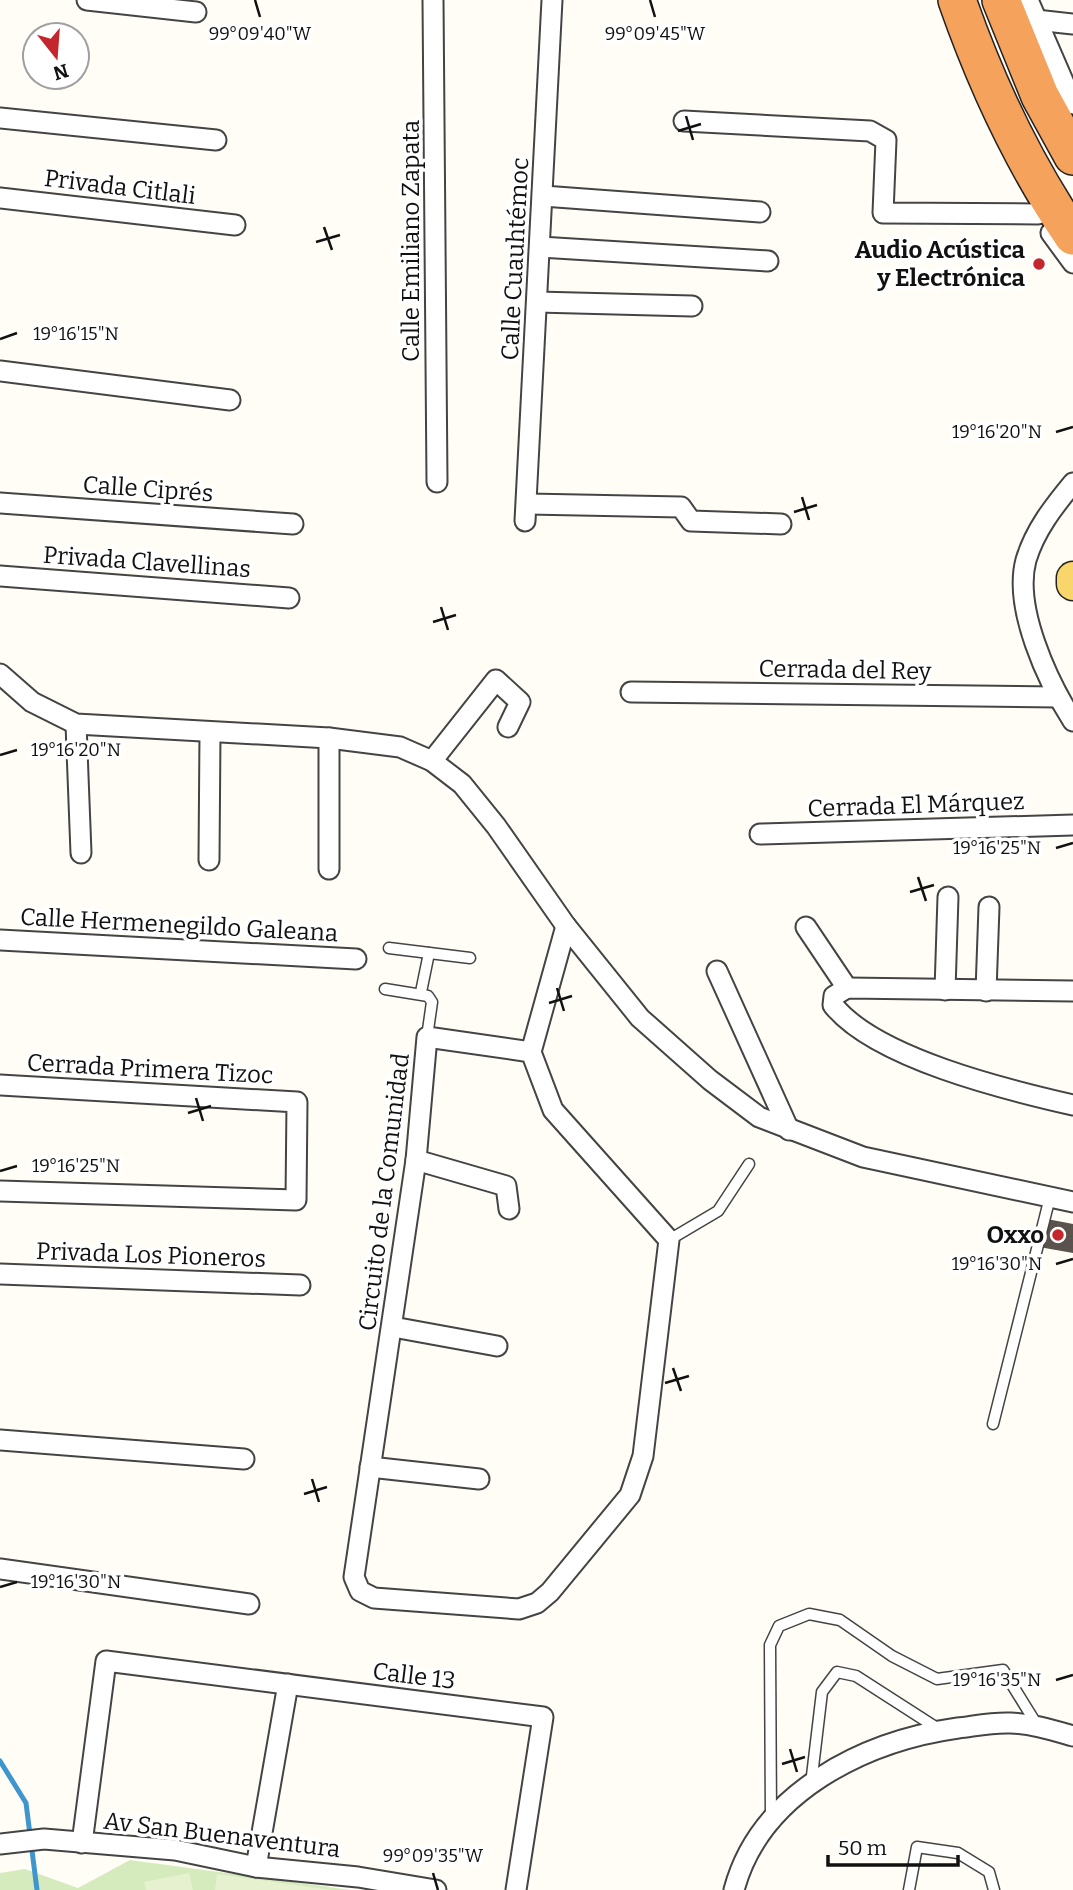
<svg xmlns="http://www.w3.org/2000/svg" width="1073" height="1890" viewBox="0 0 1073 1890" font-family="Bitter,serif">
	<rect width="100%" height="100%" fill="#fffdf5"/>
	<path fill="#d5ebbd" d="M130,1860L351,1890H0V1873L25,1869L78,1888Z"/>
	<g fill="#e6f2cf">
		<path d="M189,1873L193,1890H146L144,1882Z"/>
		<path d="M217,1874L332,1890H215Z"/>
	</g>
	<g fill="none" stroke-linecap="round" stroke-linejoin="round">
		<path stroke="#3f96cf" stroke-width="5" d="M0,1761L26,1803L37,1890"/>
	</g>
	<path fill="#5a524d" d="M1047,1219L1073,1224V1253L1039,1247Z"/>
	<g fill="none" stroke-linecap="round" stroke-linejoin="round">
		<g stroke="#444" stroke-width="13">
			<g id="lane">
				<path d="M389,948L470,958"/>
				<path d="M385,989L428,996L432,1002L427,1037"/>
				<path d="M421,992L429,953"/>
				<path d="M669,1240L718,1211L749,1164"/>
				<path d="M993,1424L1050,1197"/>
				<path d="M811,1784L822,1692L837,1672L856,1676L940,1730"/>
				<path d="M771,1820L770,1645L779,1626L809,1614L840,1620L892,1656L937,1679L1003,1670L1037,1725"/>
				<path d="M909,1890L917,1847L958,1853L989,1872L994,1890"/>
			</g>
		</g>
		<g stroke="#444" stroke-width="23">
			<g id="street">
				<path d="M87,0L196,12"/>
				<path d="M433,0L437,482"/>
				<path d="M1028,0L1073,104"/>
				<path d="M1036,20L1073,24"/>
				<path d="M0,118L216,140"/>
				<path d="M684,121L870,131L886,140L883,213L1038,214"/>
				<path d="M543,196L760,212"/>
				<path d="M0,198L235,225"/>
				<path d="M1051,233L1073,263"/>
				<path d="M540,247L768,261"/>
				<path d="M537,302L692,306"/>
				<path d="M0,371L230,400"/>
				<path d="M1073,483C1054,506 1035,530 1026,560C1013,608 1048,682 1073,721"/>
				<path d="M0,503L293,524"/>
				<path d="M528,504L681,507L691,521L781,524"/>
				<path d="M525,521L552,0"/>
				<path d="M0,576L289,598"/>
				<path d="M0,674L32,702L76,724L329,738L400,747L432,761L462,784L496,826L566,926L640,1018L710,1080L759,1117L863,1157L1073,1202"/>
				<path d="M631,692L1058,697"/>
				<path d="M76,724L81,853"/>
				<path d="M329,738V869"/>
				<path d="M432,761L496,680L520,702L508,727"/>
				<path d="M760,834L1073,825"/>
				<path d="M209,860L210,733"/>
				<path d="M806,927L847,988"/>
				<path d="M0,940L356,959"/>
				<path d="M717,971L789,1130"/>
				<path d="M945,990L948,897"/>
				<path d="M986,991L989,907"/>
				<path d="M1073,991L847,988L834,996L833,1005C875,1058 1007,1090 1073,1105"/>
				<path d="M427,1037L531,1052L553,1110L669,1240L643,1456L630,1495L550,1592L537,1603L519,1609L374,1598L360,1591L354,1577L416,1160Z"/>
				<path d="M531,1052L566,926"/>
				<path d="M0,1085L297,1102L296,1200L0,1191"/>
				<path d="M416,1160L506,1186L509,1209"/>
				<path d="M0,1274L300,1285"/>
				<path d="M393,1327L497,1346"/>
				<path d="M0,1440L244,1459"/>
				<path d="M370,1467L479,1479"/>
				<path d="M0,1569L249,1604"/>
				<path d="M82,1843L106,1661L543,1717L516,1890"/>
				<path d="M0,1844L44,1839L175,1850L256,1867L358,1877L436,1890"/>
				<path d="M256,1867L288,1684"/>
				<path d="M734,1890C760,1792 865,1741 958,1728C975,1726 993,1722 1011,1723C1033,1724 1052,1730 1073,1736"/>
			</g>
		</g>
		<g stroke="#222" stroke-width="35">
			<path id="primary" d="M1073,578V584"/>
		</g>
		<g stroke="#222" stroke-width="40">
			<g id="highway">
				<path d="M957,0C986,83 1023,163 1073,236"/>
				<path d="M1001,0L1040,96L1073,156"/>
			</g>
		</g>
		<use href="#lane" stroke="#fff" stroke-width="10"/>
		<use href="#street" stroke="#fff" stroke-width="19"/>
		<use href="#primary" stroke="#f9d66b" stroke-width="32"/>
		<use href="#highway" stroke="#f5a25d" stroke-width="37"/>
	</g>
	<path fill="none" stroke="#111" stroke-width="2.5" d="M255,0L260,17M650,0L655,17M686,116L693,140M678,131L701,124M324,227L332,250M316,242L340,235M0,339L17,333M1056,432L1073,427M802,497L809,520M794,512L817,505M441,607L448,630M433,622L456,615M0,755L17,750M1056,848L1073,843M918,877L926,901M910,892L934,885M557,988L564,1011M549,1003L572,996M196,1098L203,1121M188,1113L211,1106M0,1171L17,1166M1056,1264L1073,1259M673,1368L681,1391M665,1383L689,1376M312,1479L319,1502M304,1494L327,1487M0,1587L17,1582M1056,1680L1073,1675M790,1749L797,1772M782,1764L805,1757M433,1873L438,1890"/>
	<g fill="#c4262e" stroke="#fff" stroke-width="2.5">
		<circle cx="1039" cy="264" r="7"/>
		<circle cx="1058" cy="1235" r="7"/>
	</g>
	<g text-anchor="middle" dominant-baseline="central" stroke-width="7" stroke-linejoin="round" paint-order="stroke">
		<g font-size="24" fill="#111" stroke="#fff">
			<text transform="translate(120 187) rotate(7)">Privada Citlali</text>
			<text transform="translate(411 241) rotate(-90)">Calle Emiliano Zapata</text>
			<text transform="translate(515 259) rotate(-87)">Calle Cuauhtémoc</text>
			<text transform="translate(148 489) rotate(4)">Calle Ciprés</text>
			<text transform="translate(147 562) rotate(4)">Privada Clavellinas</text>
			<text transform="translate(845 670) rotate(1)">Cerrada del Rey</text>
			<text transform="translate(916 805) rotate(-2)">Cerrada El Márquez</text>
			<text transform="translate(179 925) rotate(3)">Calle Hermenegildo Galeana</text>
			<text transform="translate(150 1069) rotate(3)">Cerrada Primera Tizoc</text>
			<text transform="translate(384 1192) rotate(-83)">Circuito de la Comunidad</text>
			<text transform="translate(151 1255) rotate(2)">Privada Los Pioneros</text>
			<text transform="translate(414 1676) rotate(7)">Calle 13</text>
			<text transform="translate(222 1835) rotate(7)">Av San Buenaventura</text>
		</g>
		<g font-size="24" font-weight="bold" fill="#111" stroke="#fff" text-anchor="end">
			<text x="1025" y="250">Audio Acústica<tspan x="1025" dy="28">y Electrónica</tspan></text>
			<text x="1044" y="1235">Oxxo</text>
		</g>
	</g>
	<g font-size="18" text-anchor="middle" fill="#111" stroke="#fff" stroke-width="7" stroke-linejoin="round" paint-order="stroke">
		<text x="260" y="40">99°09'40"W</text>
		<text x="655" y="40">99°09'45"W</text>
		<text x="76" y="340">19°16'15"N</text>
		<text x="997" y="438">19°16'20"N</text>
		<text x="76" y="756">19°16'20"N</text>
		<text x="997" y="854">19°16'25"N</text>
		<text x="76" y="1172">19°16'25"N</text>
		<text x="997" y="1270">19°16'30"N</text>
		<text x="76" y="1588">19°16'30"N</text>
		<text x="997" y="1686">19°16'35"N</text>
		<text x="433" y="1862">99°09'35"W</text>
	</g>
	<g transform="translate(56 56) rotate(163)"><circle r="33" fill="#ffffff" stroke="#a0a0a0" stroke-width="2"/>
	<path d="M0-5L12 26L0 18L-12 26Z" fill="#c4262e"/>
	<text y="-10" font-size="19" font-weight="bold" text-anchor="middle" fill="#111111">N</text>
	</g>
	<path d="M828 1855v10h130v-10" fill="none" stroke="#111111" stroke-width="3.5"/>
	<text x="838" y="1855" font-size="21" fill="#111111" stroke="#ffffff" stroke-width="5" paint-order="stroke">50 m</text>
</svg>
